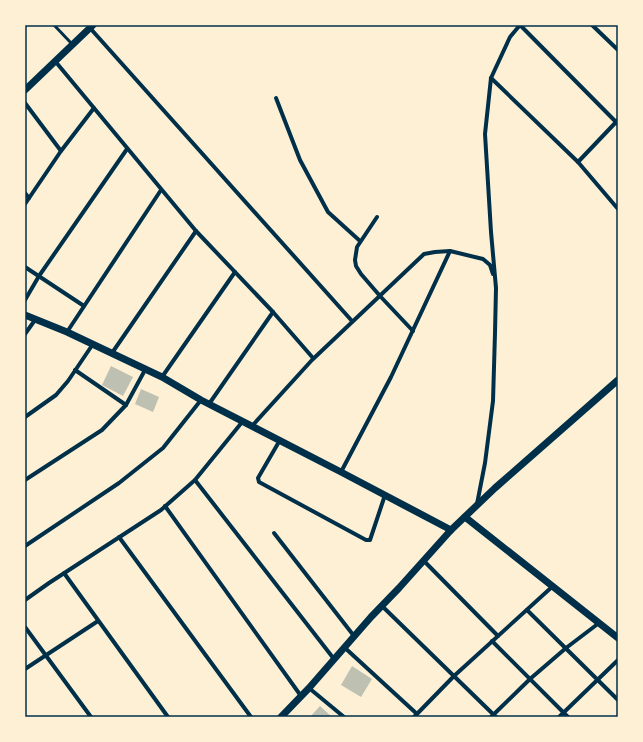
<svg xmlns="http://www.w3.org/2000/svg" width="643" height="742" viewBox="0 0 643 742" font-family="Helvetica,sans-serif">
	<rect width="100%" height="100%" fill="#fdf0d5"/>
	<g fill="#bec0b2">
		<path d="M111,366L133,377L123,396L102,385Z"/>
		<path d="M141,389L159,397L153,412L135,404Z"/>
		<path d="M352,666L372,679L361,697L341,685Z"/>
		<path d="M320,706L332,717H310Z"/>
	</g>
	<g fill="none" stroke-linecap="round" stroke-linejoin="round">
		<path stroke="#003049" stroke-width="3" d="M54,25L72,44"/>
		<g stroke="#003049" stroke-width="4">
			<path d="M520,25L618,124"/>
			<path d="M592,25L618,50"/>
			<path d="M90,28L352,321"/>
			<path d="M55,61L196,231L273,312L313,358"/>
			<path d="M491,78L578,162L618,209"/>
			<path d="M276,98L300,160L328,212L360,241"/>
			<path d="M25,103L61,151"/>
			<path d="M578,162L618,120"/>
			<path d="M25,193L29,198"/>
			<path d="M25,204L61,151L94,108"/>
			<path d="M377,217L357,247L355,260L356,266L361,274L380,296L413,331"/>
			<path d="M25,267L84,306"/>
			<path d="M25,300L39,276L127,149"/>
			<path d="M67,332L161,190"/>
			<path d="M25,334L35,320"/>
			<path d="M112,353L196,231"/>
			<path d="M75,370L126,405"/>
			<path d="M162,377L235,272"/>
			<path d="M209,404L273,312"/>
			<path d="M25,417L56,395L68,381L93,344"/>
			<path d="M252,426L312,360L424,254L435,252L450,251L483,259L490,265L493,274"/>
			<path d="M280,440L258,478L259,482L366,540H370L385,495"/>
			<path d="M341,472L391,377L450,251"/>
			<path d="M25,480L102,430L126,405L145,370"/>
			<path d="M195,480L334,659"/>
			<path d="M477,504L485,463L493,401L495,333L496,288L491,232L485,134L491,78L510,37L520,25"/>
			<path d="M165,506L301,696"/>
			<path d="M274,533L354,636"/>
			<path d="M119,537L251,717"/>
			<path d="M25,546L119,483L163,448L201,400"/>
			<path d="M423,560L498,636"/>
			<path d="M64,573L168,717"/>
			<path d="M25,600L49,583L161,510L195,480L243,421"/>
			<path d="M382,606L496,717"/>
			<path d="M527,610L618,700"/>
			<path d="M25,627L91,717"/>
			<path d="M492,641L568,717"/>
			<path d="M344,647L417,714"/>
			<path d="M25,669L98,621"/>
			<path d="M309,688L344,717"/>
			<path d="M414,717L454,676L553,586"/>
			<path d="M491,717L530,679L566,648L599,623"/>
			<path d="M559,717L618,660"/>
		</g>
		<g stroke="#003049" stroke-width="7">
			<path d="M25,90L93,25"/>
			<path d="M25,315L67,332L162,377L201,400L341,472L451,530"/>
			<path d="M465,517L618,638"/>
			<path d="M281,717L309,688L371,617L399,588L451,530L495,488L618,380"/>
		</g>
	</g>
	<rect width="643" height="742" fill="none" stroke="#fdf0d5" stroke-width="52"/>
	<rect x="26" y="26" width="591" height="690" fill="none" stroke="#003049" stroke-width="1.5"/>
</svg>
